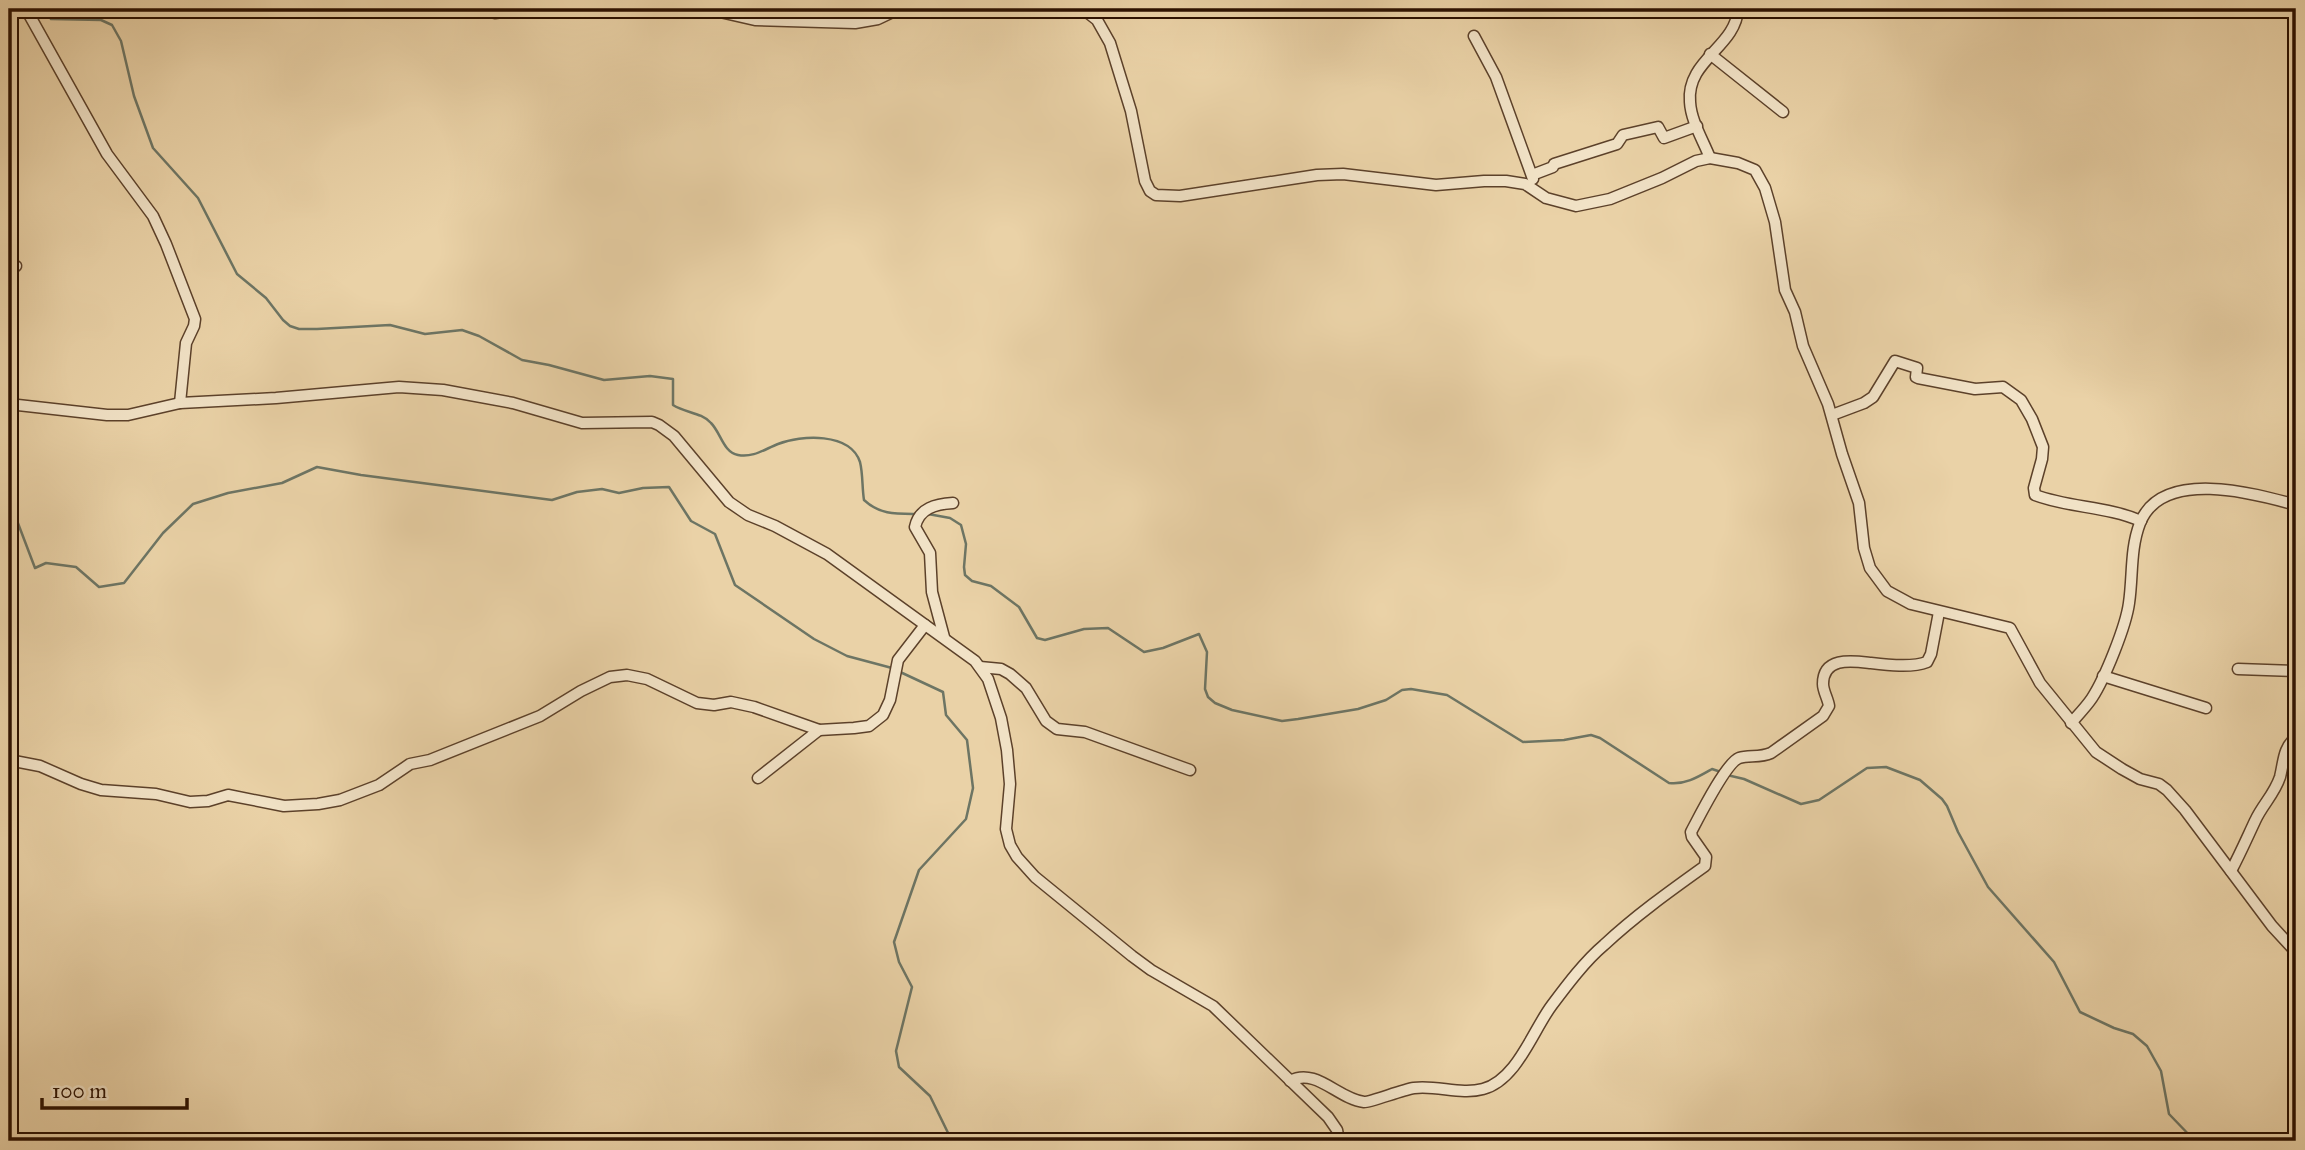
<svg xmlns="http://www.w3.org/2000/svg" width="2305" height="1150" viewBox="0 0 2305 1150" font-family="'IM FELL Great Primer',serif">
	<rect width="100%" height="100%" fill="#ead2a7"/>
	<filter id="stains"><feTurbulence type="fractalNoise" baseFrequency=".00286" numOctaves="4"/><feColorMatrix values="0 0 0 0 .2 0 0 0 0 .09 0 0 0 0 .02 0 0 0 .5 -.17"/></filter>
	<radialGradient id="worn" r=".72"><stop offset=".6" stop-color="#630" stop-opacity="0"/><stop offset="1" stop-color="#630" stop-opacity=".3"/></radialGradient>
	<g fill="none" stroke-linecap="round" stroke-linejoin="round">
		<g stroke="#6d7564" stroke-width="2.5">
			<path d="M44,9L51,19L101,20L112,25L121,41L134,96L153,148L198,198L237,274L266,298L283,320L290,326L299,329H317L390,325L425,334L462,330L479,336L522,360L549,365L604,380L650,376L673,379V405C685,413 701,412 711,423C721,433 723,452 738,455C753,458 765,449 778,444C801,435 850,432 860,462C863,474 862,488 864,500C880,515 896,514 918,514"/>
			<path d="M9,511L16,518L35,568L46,563L76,567L99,587L124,583L163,533L193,504L228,493L282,483L317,467L361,475L552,500L577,492L602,489L619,493L643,488L669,487L691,521L715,534L735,585L814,639L847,656L892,668"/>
			<path d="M928,514L950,518L961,525L966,544L964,567L965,575L972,581L991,586L1019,607L1037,638L1045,640L1084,629L1108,628L1144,652L1163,648L1199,634L1207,652L1205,689L1208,697L1215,703L1232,710L1282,721L1298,719L1358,709L1386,700L1402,690L1411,689L1447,695L1523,742L1564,740L1591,735L1600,738L1669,783C1685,785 1698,777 1712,769L1721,772"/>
			<path d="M898,671L943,692L946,715L967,740L973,788L966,819L919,870L894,942L899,962L912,987L896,1051L899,1067L930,1096L952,1141"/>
			<path d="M1727,775L1744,779L1801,804L1819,800L1867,768L1886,767L1920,780L1942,799L1947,806L1958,832L1988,887L2054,962L2080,1012L2114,1028L2133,1034L2147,1046L2161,1071L2169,1114L2195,1141"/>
		</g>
		<g stroke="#5c412a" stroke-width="13">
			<g id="minor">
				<path d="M26,9L107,154L153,216L166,244L195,319L194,326L186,343L180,403"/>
				<path d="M479,9L495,13L523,9"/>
				<path d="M707,9L755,20L855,23L878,19L899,9"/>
				<path d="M1083,9L1097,20L1110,43L1131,111L1145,181L1150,191L1156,195L1180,196L1317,175L1343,174L1436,185L1484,181H1506L1525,184L1546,198L1576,206L1610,199L1662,178L1696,161L1710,158L1738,163L1755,170L1765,188L1775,222L1785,290L1795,312L1803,346L1828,404L1842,454L1859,503L1864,548L1870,568L1887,591L1911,604L2010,628L2040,683L2096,752L2122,769L2140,779L2159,784L2167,790L2185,810L2272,926L2296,952"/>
				<path d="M1474,36L1496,77L1533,179"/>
				<path d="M1710,54L1783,112"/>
				<path d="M1710,158C1703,140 1691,121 1690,102C1686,60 1736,47 1738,9"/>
				<path d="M1532,175L1553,167L1554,164L1617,144L1623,135L1658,127L1664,138L1697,126"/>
				<path d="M9,264L16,266"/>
				<path d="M9,404L107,415H128L180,403L276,398L399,387L443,390L513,403L582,423L652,422L659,425L674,436L729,502L748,515L775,526L827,554L975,661L988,679L1001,718L1007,750L1010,784L1006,829L1010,845L1017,857L1035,877L1132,956L1151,970L1213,1006L1328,1117L1337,1130L1339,1141"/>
				<path d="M1832,415L1864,403L1873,397L1895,361L1917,368L1916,377L1918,378L1975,389L2003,387L2021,400L2032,419L2043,447L2042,459L2034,488L2035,495C2069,508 2107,506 2141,521"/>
				<path d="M944,637L932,592L930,553L915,527C919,508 936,504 953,503"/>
				<path d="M2296,637V640"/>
				<path d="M980,667L1001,669L1010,674L1026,688L1046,721L1057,729L1085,732L1190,770"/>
				<path d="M2238,669L2296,671"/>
				<path d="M2103,676L2206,708"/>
				<path d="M2071,723C2078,715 2086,707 2092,698C2105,678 2126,626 2129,603C2133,576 2130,549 2140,523C2162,468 2253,493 2296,505"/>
				<path d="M9,760L40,766L81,784L101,790L156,794L190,802L208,801L228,795L284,806L318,804L340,800L379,785L410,764L430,760L540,716L581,691L610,677L627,675L647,679L697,703L714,705L731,702L754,707L819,730L854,728L869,726L883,715L890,700L898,660L925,625"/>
				<path d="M758,778L819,730"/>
				<path d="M2231,871C2240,854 2247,838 2255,821C2262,805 2274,795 2280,777C2284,761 2283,748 2296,737"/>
				<path d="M1290,1081C1316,1067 1338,1099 1364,1102C1372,1102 1401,1090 1414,1088C1437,1085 1461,1095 1483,1089C1517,1080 1533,1030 1552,1005C1567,985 1585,961 1604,945C1635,916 1670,891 1705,866L1706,857L1692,837L1691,832C1699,817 1726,763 1739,758C1749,755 1760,758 1771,753L1823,716L1829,706C1828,699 1823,691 1823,684C1823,656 1853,661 1871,663C1887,665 1912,668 1927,662L1931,654L1939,612"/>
			</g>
		</g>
		<use href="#minor" stroke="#f1e2c6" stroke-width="10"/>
	</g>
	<rect width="2305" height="1150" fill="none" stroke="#ead2a7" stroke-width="35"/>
	<rect x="10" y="10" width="2284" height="1129" fill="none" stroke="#2c1100" stroke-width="3.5"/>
	<rect x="18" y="18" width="2270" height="1115" fill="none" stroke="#2c1100" stroke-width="2"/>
	<path d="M42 1098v10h145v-10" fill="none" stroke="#2c1100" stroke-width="3.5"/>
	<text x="52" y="1098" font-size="21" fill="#2c1100" stroke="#f1e2c6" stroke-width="5" paint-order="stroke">100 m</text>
	<rect width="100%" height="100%" filter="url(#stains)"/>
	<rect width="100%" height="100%" fill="url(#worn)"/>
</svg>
